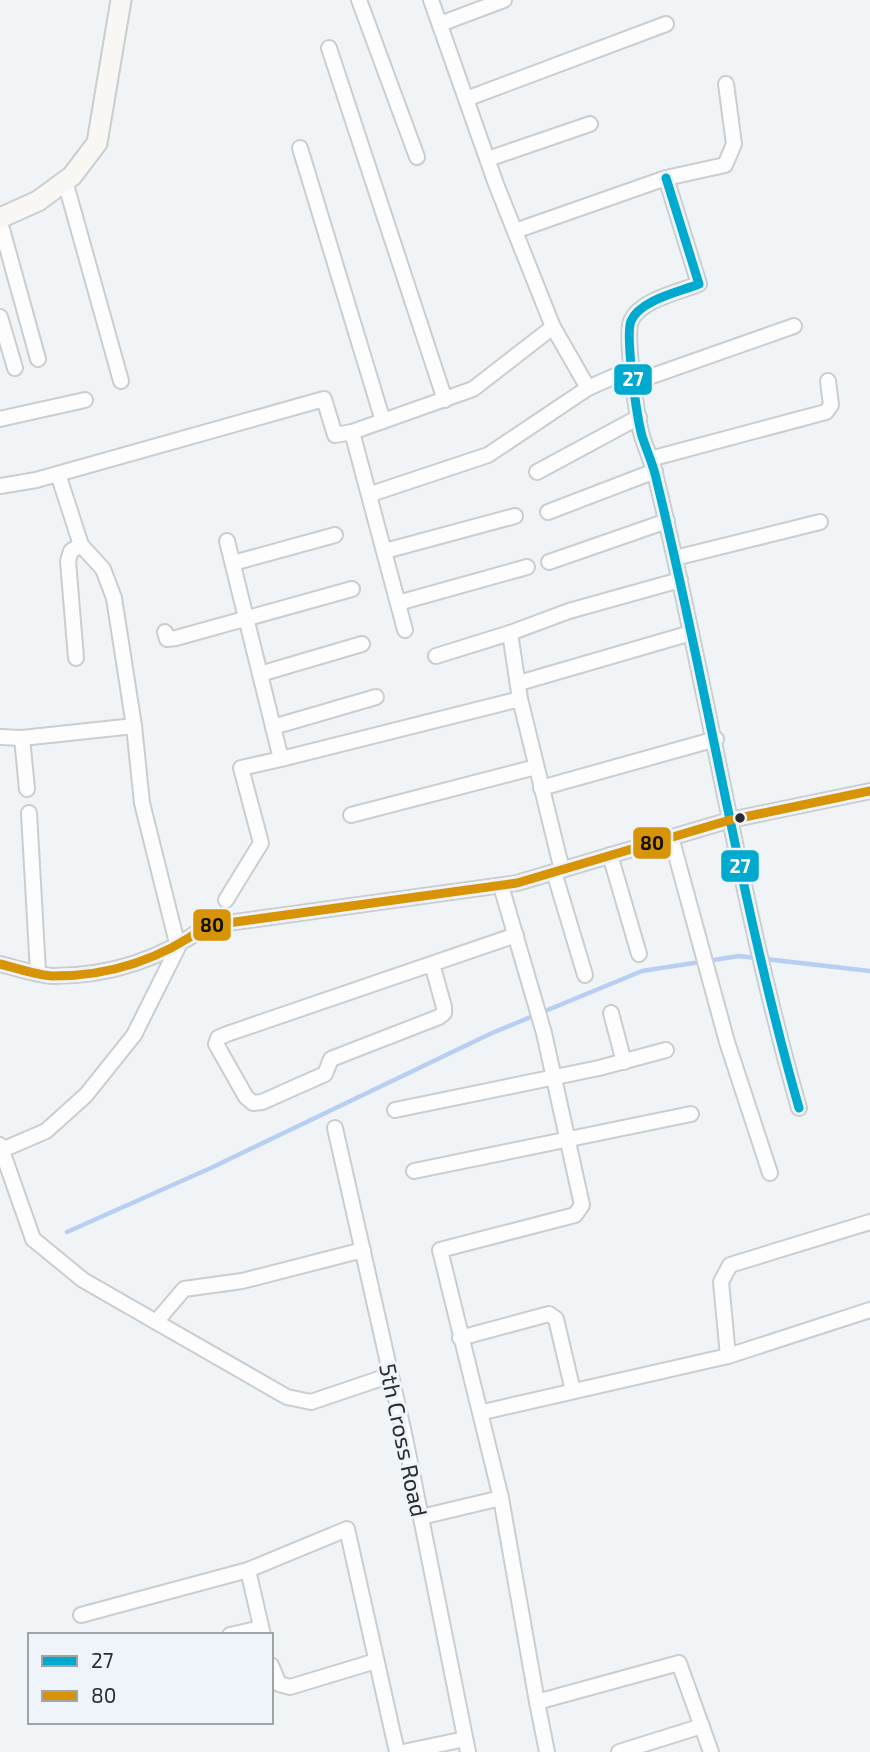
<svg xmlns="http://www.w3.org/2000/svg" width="870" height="1752" viewBox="0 0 870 1752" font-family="'Exo 2',sans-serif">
	<rect width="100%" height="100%" fill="#f1f4f6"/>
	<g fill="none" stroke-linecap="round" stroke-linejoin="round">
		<path stroke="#b6cff2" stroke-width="4.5" d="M67,1232L213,1167L492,1033L642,971L739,956L870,971"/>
		<g stroke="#cbced0" stroke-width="18">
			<g id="street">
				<path d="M359,0L417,157"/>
				<path d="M440,24L504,0"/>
				<path d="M329,48L445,400"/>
				<path d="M466,99L666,24"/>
				<path d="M300,148L383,421"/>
				<path d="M488,159L590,124"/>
				<path d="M666,178L699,284C679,292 640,300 631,321C625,336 637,418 642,436C647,452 654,466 657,482C708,690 740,902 799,1108"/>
				<path d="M65,181L121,381"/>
				<path d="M0,222L38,359"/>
				<path d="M515,231L666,178L725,165L734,144L726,84"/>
				<path d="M0,317L15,368"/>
				<path d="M553,327L588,388"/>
				<path d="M635,382L794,326"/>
				<path d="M0,419L85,400"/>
				<path d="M352,432L473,389L553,327L496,184L431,0"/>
				<path d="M650,459L826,412L831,405L828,381"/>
				<path d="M537,472L639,417"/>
				<path d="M0,486L36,480L324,399L335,435L352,432L405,630"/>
				<path d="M371,494L488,455L588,388L633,368"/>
				<path d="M548,512L655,471"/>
				<path d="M385,551L515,516"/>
				<path d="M675,558L820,522"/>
				<path d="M549,562L667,521"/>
				<path d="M233,563L335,535"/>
				<path d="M398,603L527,567"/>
				<path d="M165,632L167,639L176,638L352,589"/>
				<path d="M510,633L569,611L680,580"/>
				<path d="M436,656L510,633L520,699L562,870"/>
				<path d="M76,658L68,561L71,551L81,545"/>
				<path d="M260,674L362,644"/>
				<path d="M519,683L691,633"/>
				<path d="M273,727L376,697"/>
				<path d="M0,737L22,738L134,726"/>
				<path d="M22,738L27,789"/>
				<path d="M281,759L520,699"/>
				<path d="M541,788L716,739"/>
				<path d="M29,813L38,972"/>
				<path d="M351,815L536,767"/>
				<path d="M671,837L727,1042L770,1173"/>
				<path d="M610,855L639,954"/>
				<path d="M554,872L585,975"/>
				<path d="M501,886L544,1033L582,1205L575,1215L440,1250L501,1498L537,1702L679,1663L711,1752"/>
				<path d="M226,900L261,843L241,768L281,759L227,541"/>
				<path d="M0,964C17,968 36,975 53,976C109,976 162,959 206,926L517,883L730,820L870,791"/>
				<path d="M432,964L444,1007V1013L439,1017L331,1059L325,1074L262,1102L253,1103L246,1097L216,1044L218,1038L227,1034L516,935"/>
				<path d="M611,1013L624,1062"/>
				<path d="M395,1110L599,1068L666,1050"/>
				<path d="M335,1128L405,1438L468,1752"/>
				<path d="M0,1145L33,1239L83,1280L287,1397L311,1402L391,1375"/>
				<path d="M2,1150L46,1131L86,1095L134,1035L178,947L142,803L134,726L114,598L103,569L81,545L58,474"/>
				<path d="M414,1171L691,1114"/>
				<path d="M156,1322L184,1289L242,1281L363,1250"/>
				<path d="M460,1338L549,1314L556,1319L573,1391"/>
				<path d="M728,1356L870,1310"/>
				<path d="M483,1412L728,1356L721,1282L730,1265L870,1222"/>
				<path d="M421,1517L501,1498"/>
				<path d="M248,1570L263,1635"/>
				<path d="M81,1615L248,1570L347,1529L397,1752"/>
				<path d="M230,1635L261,1628"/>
				<path d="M271,1665L279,1684L290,1687L376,1661"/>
				<path d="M537,1702L547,1752"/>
				<path d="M403,1752L465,1739"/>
				<path d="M619,1752L702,1726"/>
			</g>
		</g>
		<g stroke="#cbced0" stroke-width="23">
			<path id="secondary" d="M0,218L38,201L72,176L97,143L121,0"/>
		</g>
		<use href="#street" stroke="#fdfdfe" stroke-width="14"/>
		<use href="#secondary" stroke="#f9f7f4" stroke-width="19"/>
		<g stroke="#eef4f9" stroke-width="14">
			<path id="bus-1" d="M666,178L699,284C679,292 640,300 631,321C625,336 637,418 642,436C647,452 654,466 657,482C708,690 740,902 799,1108"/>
		</g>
		<g stroke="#eef4f9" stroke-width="14">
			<path id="bus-2" d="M0,964C17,968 36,975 53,976C109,976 162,959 206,926L517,883L730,820L870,791"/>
		</g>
		<use href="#bus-1" stroke="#00a9ce" stroke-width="9"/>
		<use href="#bus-2" stroke="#d89407" stroke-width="9"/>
	</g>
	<circle fill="#292b2d" stroke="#eef4f9" stroke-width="2.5" cx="740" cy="818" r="6"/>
	<g text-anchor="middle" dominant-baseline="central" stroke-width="6" stroke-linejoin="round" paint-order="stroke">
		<g font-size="23" fill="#292b2d" stroke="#eef4f9">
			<text transform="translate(404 1440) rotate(78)">5th Cross Road</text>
		</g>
	</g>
	<g stroke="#eef4f9" stroke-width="2.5">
		<rect x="613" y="363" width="40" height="33" rx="7" fill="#00a9ce"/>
		<rect x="632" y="826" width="40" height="34" rx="7" fill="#d89407"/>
		<rect x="720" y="849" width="40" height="34" rx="7" fill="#00a9ce"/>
		<rect x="192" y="908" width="40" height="34" rx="7" fill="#d89407"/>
	</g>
	<g font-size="19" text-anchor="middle" font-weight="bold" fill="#fff">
		<text x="633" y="386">27</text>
		<text x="740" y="873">27</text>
	</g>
	<g font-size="19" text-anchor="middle" font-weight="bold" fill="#111">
		<text x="652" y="850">80</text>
		<text x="212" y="932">80</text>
	</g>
	<rect x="28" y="1633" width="245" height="91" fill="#eef4f9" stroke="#9fa4a7" stroke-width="2"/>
	<rect x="42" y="1656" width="35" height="10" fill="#00a9ce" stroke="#9fa4a7" stroke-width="2"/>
	<text x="91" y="1668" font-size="21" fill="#292b2d">27</text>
	<rect x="42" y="1691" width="35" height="10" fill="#d89407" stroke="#9fa4a7" stroke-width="2"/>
	<text x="91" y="1703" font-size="21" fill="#292b2d">80</text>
</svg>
